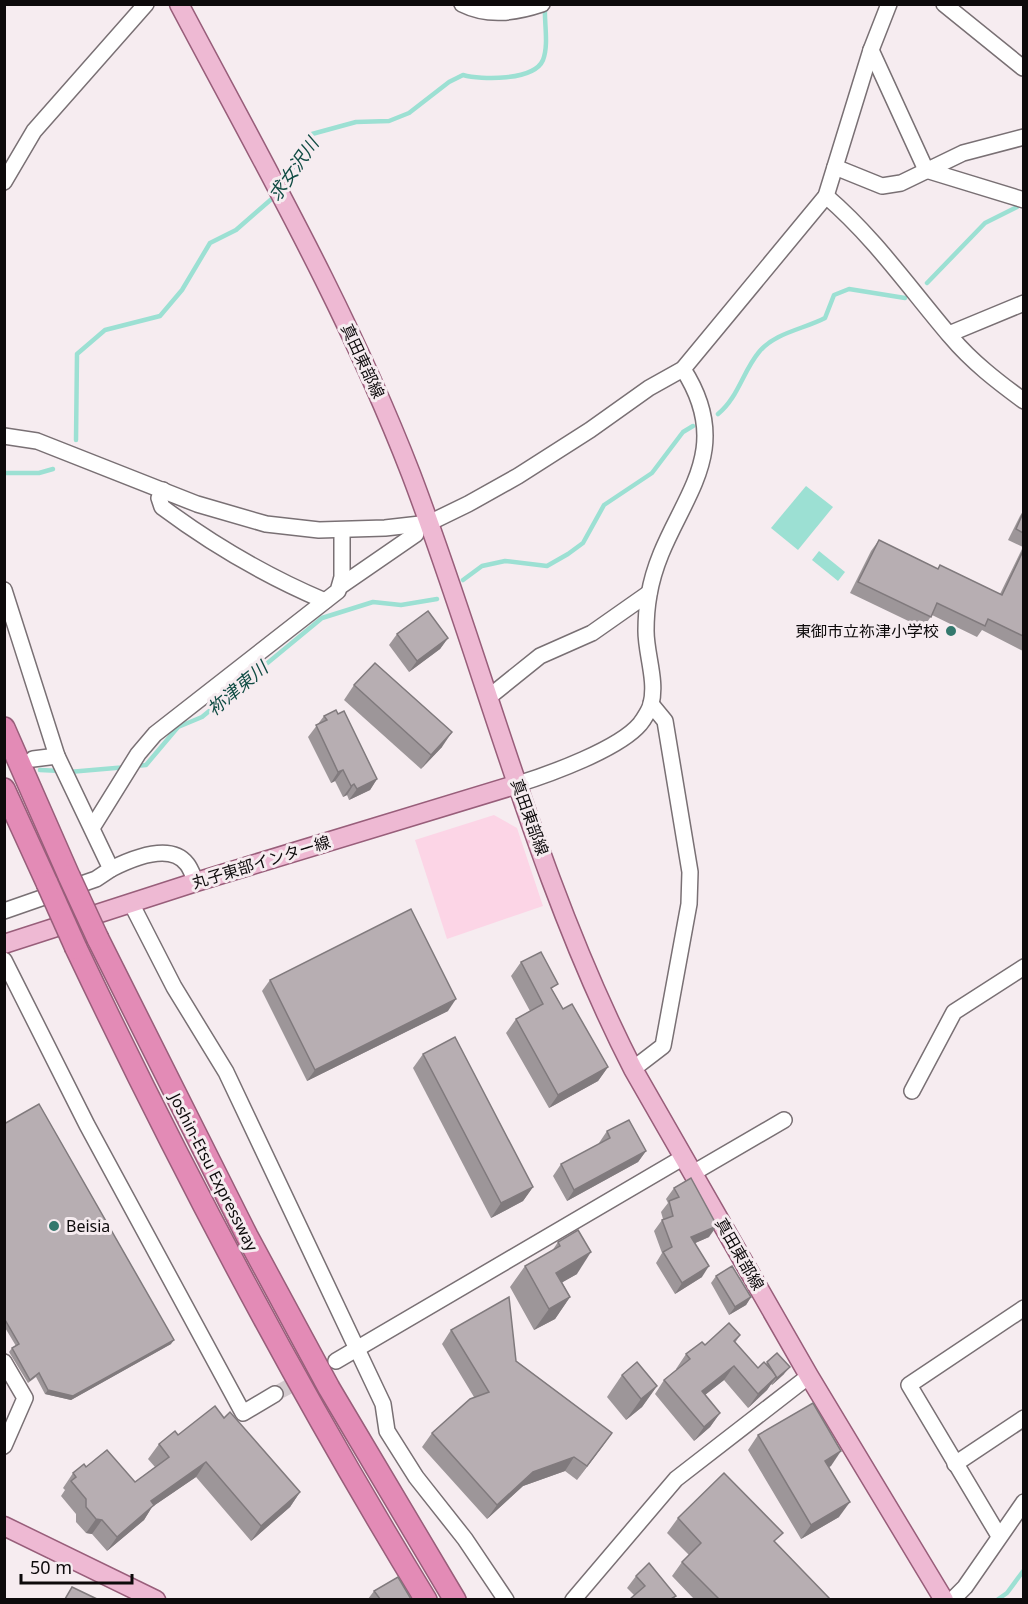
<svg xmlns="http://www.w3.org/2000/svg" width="1028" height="1604" viewBox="0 0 1028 1604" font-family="'Noto Sans','Noto Sans JP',sans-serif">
	<rect width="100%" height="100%" fill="#f6ecf0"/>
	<path fill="#fcd5e6" d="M494,815L517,828L543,906L447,939L415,840Z"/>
	<g fill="#9ce0d3">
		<path d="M806,486L833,507L798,550L771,528Z"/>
		<path d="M819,551L845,572L838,581L812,560Z"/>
	</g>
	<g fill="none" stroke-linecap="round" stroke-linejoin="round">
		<g stroke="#9ce0d3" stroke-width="4.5">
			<path d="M282,187L312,134L356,122L389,121L409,113L449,82L463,75C481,80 534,81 543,60C549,44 544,23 545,7"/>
			<path d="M927,283L985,223L1017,207"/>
			<path d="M718,414C738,398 743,371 759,352C774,333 804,329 825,318L834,295L849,289L905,298"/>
			<path d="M76,440L77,354L105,330L160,316L182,290L210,243L236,230L275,196"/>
			<path d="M4,473H39L53,469"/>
			<path d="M463,580L482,566L505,561L547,566L568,554L583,543L604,505L652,473L683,432L693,426"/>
			<path d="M135,766L146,765L178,727L202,717L322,618L373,602L401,605L437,599"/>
			<path d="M40,770L61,771"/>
			<path d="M69,772L127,767"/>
			<path d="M997,1600L1007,1593L1024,1570"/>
		</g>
		<path stroke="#d3cace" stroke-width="15" stroke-dasharray="15 8" stroke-linecap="butt" d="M275,1394L327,1366"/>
		<g stroke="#797074" stroke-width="18">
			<g id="minor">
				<path d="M462,4C488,17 515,13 542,4"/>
				<path d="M944,4L1023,68"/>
				<path d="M871,50L926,170L1024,200"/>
				<path d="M835,167L882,186L901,183L963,153L1024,137"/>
				<path d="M4,182L34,131L146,4"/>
				<path d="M826,196C875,238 910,289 951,337C972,362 998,382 1024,401"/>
				<path d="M949,334L1024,303"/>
				<path d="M4,436L37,441L197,504L266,524L319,530L385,528L429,523L468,504L518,476L590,430L649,388L683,369L826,196L871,50L889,4"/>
				<path d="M163,490L159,498L162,507C213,545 266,576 325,601"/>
				<path d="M342,585L416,534"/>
				<path d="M4,590L57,756L111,869L96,879L4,911"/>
				<path d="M489,697L540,656L592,633L649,593"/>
				<path d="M33,759L57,756"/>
				<path d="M518,784C550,774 619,749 640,724C644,719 650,709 651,704C657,681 646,654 646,631C646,619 647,606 649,595C663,509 743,462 683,369"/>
				<path d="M92,828L138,754L155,734L338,591L342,577V530"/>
				<path d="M111,869C131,859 170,842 187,864C191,869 193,876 196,882"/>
				<path d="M131,903L174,987L226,1072L383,1404L387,1431L416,1477L465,1539L506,1600"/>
				<path d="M4,960L87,1125L243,1413L275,1394"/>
				<path d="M633,1069L663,1046L689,904L690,872L665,721L651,704"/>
				<path d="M912,1091L954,1012L1024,967"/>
				<path d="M693,1173L784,1120"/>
				<path d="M336,1361L684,1157"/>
				<path d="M4,1362L25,1398L4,1446"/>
				<path d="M955,1464L1024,1418"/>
				<path d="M999,1536L909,1385L1024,1308"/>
				<path d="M573,1600L676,1479L809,1376"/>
				<path d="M952,1600L965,1587L1024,1502"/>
			</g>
		</g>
		<g stroke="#985e7a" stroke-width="21">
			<g id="major">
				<path d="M179,4C261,159 348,311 411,474C486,671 536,880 633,1069L809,1376L944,1600"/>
				<path d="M4,944L196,882L518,784"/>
				<path d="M4,1526L156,1600"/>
			</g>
		</g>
		<g stroke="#985e7a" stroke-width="24">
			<g id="highway">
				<path d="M4,728L69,876"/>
				<path d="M4,789L47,883"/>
				<path d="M98,939L247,1236L329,1388L455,1600"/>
				<path d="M76,948C182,1171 297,1389 426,1600"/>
			</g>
		</g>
		<use href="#minor" stroke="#fff" stroke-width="15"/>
		<use href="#major" stroke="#eeb9d3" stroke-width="18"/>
		<use href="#highway" stroke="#e38bb6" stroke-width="21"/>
		<g stroke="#985e7a" stroke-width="24" stroke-linecap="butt">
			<g id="highway-bridge">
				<path d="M69,876L98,939"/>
				<path d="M47,883L76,948"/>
			</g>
		</g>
		<use href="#highway-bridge" stroke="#e38bb6" stroke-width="21"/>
	</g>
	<g fill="#9d9699">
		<path d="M1023,511V651L982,630L977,637L932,615L923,628L850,593L871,551L879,540L938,569L940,565L1000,594L1023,547L1008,540L1020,516Z"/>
		<path d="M397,634L448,638L440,649L409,672L389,645Z"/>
		<path d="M354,685L442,747L421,769L344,700Z"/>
		<path d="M324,716L377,779L370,790L349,800L347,795L343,797L335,781L331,783L308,737Z"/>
		<path d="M521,962L553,991L563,1009L608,1067L598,1081L549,1108L506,1033L516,1019L530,1011L511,976Z"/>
		<path d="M270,980L448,1011L307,1081L262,991Z"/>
		<path d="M423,1054L533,1187L523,1201L491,1218L413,1068Z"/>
		<path d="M4,1124L171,1344L71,1400L45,1394L36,1377L28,1383L9,1352L12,1348L16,1346L4,1326Z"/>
		<path d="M607,1131L646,1151L638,1162L567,1201L553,1176L561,1164L600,1144L599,1143Z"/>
		<path d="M674,1188L709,1237L695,1243L702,1277L675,1294L656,1263L662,1253L654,1231L662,1220L663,1219L661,1212L668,1203L666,1199Z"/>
		<path d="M558,1242L577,1274L562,1282L570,1297L555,1319L534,1330L510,1287L525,1266L552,1251Z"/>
		<path d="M716,1276L751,1297L746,1305L729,1315L711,1283Z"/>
		<path d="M451,1330L516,1361L612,1433L577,1480L565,1471L523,1486L487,1519L422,1447L432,1433L474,1397L442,1344Z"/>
		<path d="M740,1335L735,1343L758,1368L766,1364L767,1362L784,1374L772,1385L771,1384L767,1390L748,1408L724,1380L705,1395L720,1413L710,1427L694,1441L655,1394L664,1380L677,1369H676L686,1354L705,1345Z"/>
		<path d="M622,1375L657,1386L642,1407L626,1420L607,1397Z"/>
		<path d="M224,1418L300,1492L290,1507L251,1541L196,1477L152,1507L144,1520L107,1551L92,1534L86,1533L76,1522V1514L61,1496L65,1490L63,1488L73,1473L86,1467L135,1482L155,1467L148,1459L159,1444L178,1435Z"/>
		<path d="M758,1435L831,1466L828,1467L839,1517L801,1539L748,1450Z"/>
		<path d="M678,1518L776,1543L830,1599H694L672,1576L682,1562L689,1555L667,1533Z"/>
		<path d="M636,1576L673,1599L635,1596L627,1588Z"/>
		<path d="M374,1591L411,1599H368Z"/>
	</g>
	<g fill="#807a7d">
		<path d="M448,638L440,649L409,672L417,661Z"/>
		<path d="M452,732L442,747L421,769L431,755Z"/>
		<path d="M343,770L335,781L331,783L338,772Z"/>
		<path d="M377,779L370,790L349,800L357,789Z"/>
		<path d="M354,784L347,795L343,797L351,786Z"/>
		<path d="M456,999L448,1011L307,1081L315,1070Z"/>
		<path d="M608,1067L598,1081L549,1108L558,1095Z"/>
		<path d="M646,1151L638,1162L567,1201L574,1190Z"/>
		<path d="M533,1187L523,1201L491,1218L501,1203Z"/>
		<path d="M717,1226L709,1237L684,1248L691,1237Z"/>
		<path d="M591,1252L577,1274L542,1294L556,1273Z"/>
		<path d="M709,1266L702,1277L675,1294L682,1283Z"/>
		<path d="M570,1297L555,1319L534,1330L549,1309Z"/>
		<path d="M751,1297L746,1305L729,1315L735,1307Z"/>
		<path d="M174,1340L171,1344L71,1400L45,1394L48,1390Z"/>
		<path d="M734,1366L724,1380L692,1405L702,1391Z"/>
		<path d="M790,1367L784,1374L772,1385L777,1378Z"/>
		<path d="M777,1376L767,1390L748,1408L758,1394Z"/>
		<path d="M657,1386L642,1407L626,1420L641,1399Z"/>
		<path d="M720,1413L710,1427L694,1441L704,1427Z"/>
		<path d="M612,1433L602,1447L577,1480L587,1466Z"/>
		<path d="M841,1451L831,1466L814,1475L825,1461Z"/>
		<path d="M574,1457L565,1471L523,1486L487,1519L497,1505L533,1472Z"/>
		<path d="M206,1462L196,1477L152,1507L144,1520L107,1551L117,1537L151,1501Z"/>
		<path d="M300,1492L290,1507L251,1541L261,1526Z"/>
		<path d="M850,1502L839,1517L801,1539L811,1525Z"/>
		<path d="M96,1519L102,1520L92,1534L86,1533Z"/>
	</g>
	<g fill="#b7aeb2" stroke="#807a7d" stroke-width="1.5">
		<path d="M1023,513V533L1016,529Z"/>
		<path d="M879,540L938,569L940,565L1002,595L1023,551V636L988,619L985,626L937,603L931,617L858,582Z"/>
		<path d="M428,611L448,638L417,661L397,634Z"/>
		<path d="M375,663L452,732L431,755L354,685Z"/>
		<path d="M336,710L338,714L344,711L377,779L357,789L354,784L351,786L343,770L338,772L316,725L327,720L324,716Z"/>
		<path d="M411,909L456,999L315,1070L270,980Z"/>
		<path d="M541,952L558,984L551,988L563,1009L572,1004L608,1067L558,1095L516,1019L543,1004L521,962Z"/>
		<path d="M455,1037L533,1187L501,1203L423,1054Z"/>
		<path d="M39,1104L174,1340L73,1396L48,1390L39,1373L30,1380L12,1348L19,1344L4,1318V1124Z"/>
		<path d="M629,1120L646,1151L574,1190L561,1164L610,1138L607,1131Z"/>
		<path d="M691,1178L717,1226L691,1237L709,1266L682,1283L663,1252L672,1247L662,1220L673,1216L669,1201L679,1197L674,1188Z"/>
		<path d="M578,1230L591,1252L556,1273L570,1297L549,1309L525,1266L560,1246L558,1242Z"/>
		<path d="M732,1266L751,1297L735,1307L716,1276Z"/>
		<path d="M509,1297L516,1361L612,1433L587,1466L574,1457L533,1472L497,1505L432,1433L470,1399L489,1392L451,1330Z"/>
		<path d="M729,1323L740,1335L734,1341L758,1368L764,1362L777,1376L758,1394L734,1366L702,1391L720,1413L704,1427L664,1380L690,1359L686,1354L702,1342L705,1345Z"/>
		<path d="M777,1353L790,1367L777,1378L767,1362Z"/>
		<path d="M637,1362L657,1386L641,1399L622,1375Z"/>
		<path d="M813,1403L841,1451L825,1461L850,1502L811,1525L758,1435Z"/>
		<path d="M215,1406L224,1418L230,1412L300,1492L261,1526L206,1462L151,1501L154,1505L117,1537L102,1520L96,1519L86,1507V1499L71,1481L76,1477L73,1473L84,1464L86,1467L107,1450L135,1482L169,1457L159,1444L175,1431L178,1435Z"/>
		<path d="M724,1473L783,1533L774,1541L830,1599H719L682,1562L701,1543L678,1518Z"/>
		<path d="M649,1563L676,1596L671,1599H630L645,1586L636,1576Z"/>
		<path d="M398,1577L411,1599H380L374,1591Z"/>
		<path d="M72,1587L97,1599H65Z"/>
	</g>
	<g fill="#33786d" stroke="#f6ecf0" stroke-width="2">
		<circle cx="951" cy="631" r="6"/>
		<circle cx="54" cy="1226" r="6"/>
	</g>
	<g text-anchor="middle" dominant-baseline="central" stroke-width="6" stroke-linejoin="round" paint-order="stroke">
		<g font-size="16" fill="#0d0a0b" stroke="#f6ecf0">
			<text transform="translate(363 361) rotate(65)">真田東部線</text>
			<text transform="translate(530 817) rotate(70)">真田東部線</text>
			<text transform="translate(261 862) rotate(-17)">丸子東部インター線</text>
			<text transform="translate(214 1172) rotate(63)">Joshin-Etsu Expressway</text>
			<text transform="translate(740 1254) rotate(60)">真田東部線</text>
		</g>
		<g font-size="16" fill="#0d0a0b" stroke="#f6ecf0" text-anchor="end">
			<text x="939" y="631">東御市立祢津小学校</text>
			<text x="66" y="1226" text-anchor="start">Beisia</text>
		</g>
		<g font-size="18" font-style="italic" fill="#114c44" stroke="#f6ecf0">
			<text transform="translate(293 169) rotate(-55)">求女沢川</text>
			<text transform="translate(237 688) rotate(-40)">祢津東川</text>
		</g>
	</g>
	<rect width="1028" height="1604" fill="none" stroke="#0d0a0b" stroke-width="12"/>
	<path d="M21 1574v9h111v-9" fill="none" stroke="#0d0a0b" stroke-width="3"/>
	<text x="30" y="1574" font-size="18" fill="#0d0a0b" stroke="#f6ecf0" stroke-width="4.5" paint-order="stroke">50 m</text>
</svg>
